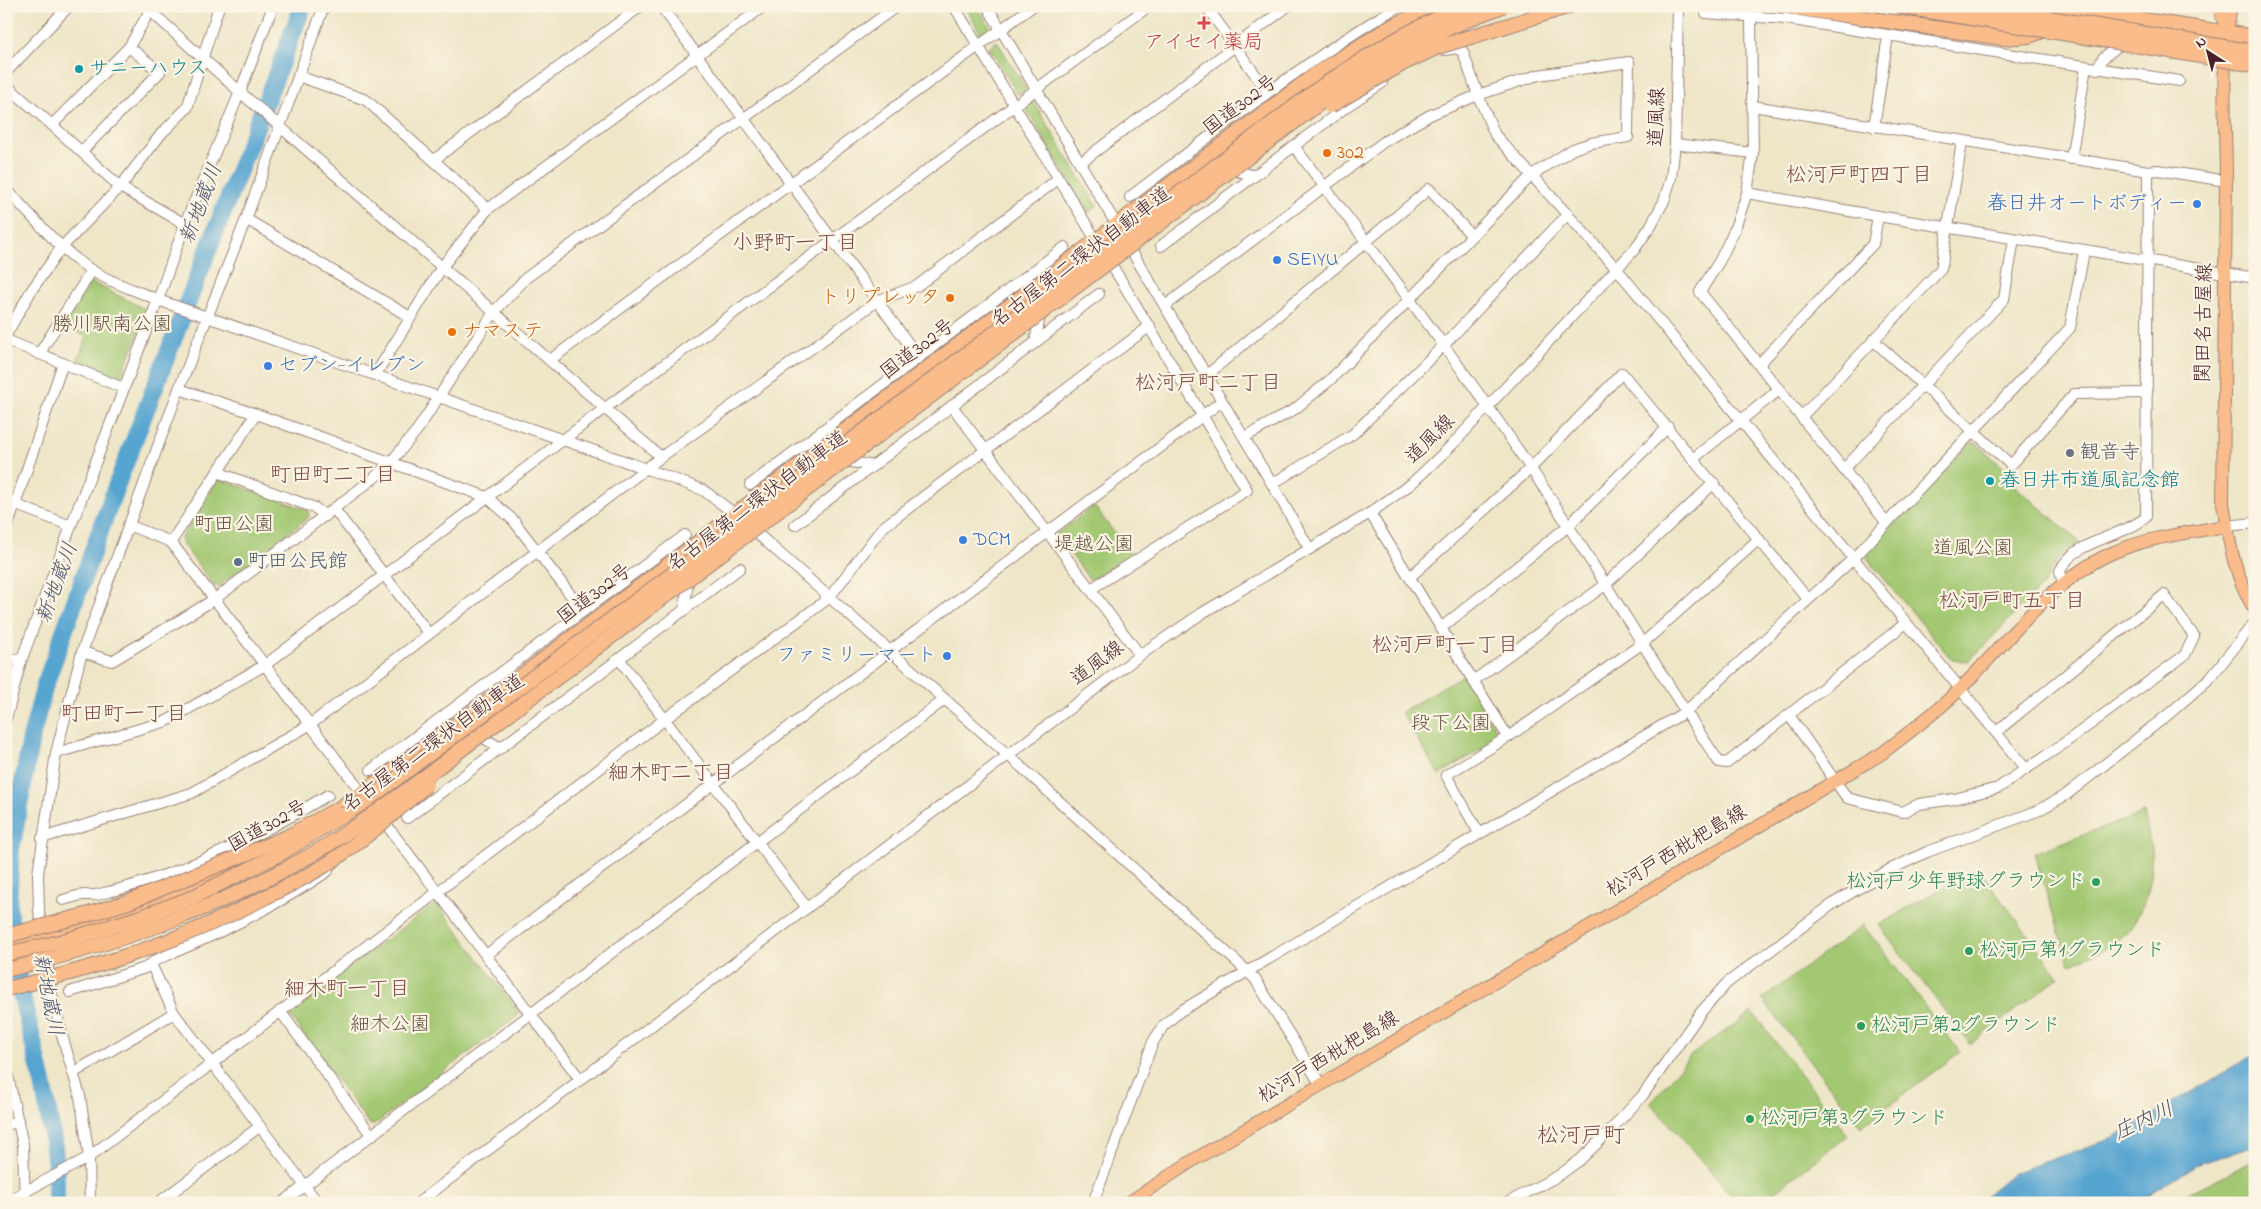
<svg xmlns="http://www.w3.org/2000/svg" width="2261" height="1209" viewBox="0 0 2261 1209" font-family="'Indie Flower','Klee One',sans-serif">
	<rect width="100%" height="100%" fill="#fcf5e5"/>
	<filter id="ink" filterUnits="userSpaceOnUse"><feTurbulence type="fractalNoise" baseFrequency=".02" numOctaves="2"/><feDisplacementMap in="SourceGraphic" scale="10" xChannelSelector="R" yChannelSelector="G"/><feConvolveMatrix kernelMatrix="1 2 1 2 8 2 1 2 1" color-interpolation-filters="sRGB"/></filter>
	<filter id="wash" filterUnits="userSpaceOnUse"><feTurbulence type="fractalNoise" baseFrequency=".0096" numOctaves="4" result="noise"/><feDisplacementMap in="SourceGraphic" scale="20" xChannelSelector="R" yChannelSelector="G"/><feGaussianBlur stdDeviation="1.12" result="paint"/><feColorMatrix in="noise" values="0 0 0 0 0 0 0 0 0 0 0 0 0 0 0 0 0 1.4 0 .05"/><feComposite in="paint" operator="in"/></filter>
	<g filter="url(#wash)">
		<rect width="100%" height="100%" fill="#eee6c7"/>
		<g fill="#a3c872" stroke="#76744e">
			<path d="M965,6H977L991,29L982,36Z"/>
			<path d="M997,41L1026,89L1018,95L989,47Z"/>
			<path d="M1033,101L1097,206L1088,213L1025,107Z"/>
			<path d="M91,282L149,311L119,380L76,364L87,337L64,326Z"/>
			<path d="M1970,443H1976L2006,470L2002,475L2080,542L2059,557L2044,584L1969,661L1952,660L1867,558L1868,551Z"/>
			<path d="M222,480L308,510L309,517L219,586H214L181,542V538L217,481Z"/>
			<path d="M1094,506L1132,556L1090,580L1056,534Z"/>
			<path d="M1463,675L1499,734L1498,739L1439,775L1401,712Z"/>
			<path d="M2144,813C2146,825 2150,838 2151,851C2153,882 2143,921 2117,941C2103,951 2085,958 2069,965L2034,853Z"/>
			<path d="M1979,869L2059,977L1970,1044L1879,925L1915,903Z"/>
			<path d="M434,904L438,905L519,1012L518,1015L374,1125L369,1124L288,1013Z"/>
			<path d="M1863,925L1960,1052L1861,1127L1762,999Z"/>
			<path d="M1752,1012L1848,1135L1760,1203H1738L1651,1103L1690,1056Z"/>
			<path d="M2255,1160V1203H2169Z"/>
		</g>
		<path fill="#56a4d0" stroke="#50627e" d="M2255,1054V1145L2196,1165L2138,1203H1976L2013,1173L2113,1138Z"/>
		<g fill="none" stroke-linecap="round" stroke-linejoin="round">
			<path stroke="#56a4d0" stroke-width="18" d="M56,1203V1167L53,1140L43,1083L22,997L8,905L11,850L31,738L45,685L114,492L303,6"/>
		</g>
	</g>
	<g filter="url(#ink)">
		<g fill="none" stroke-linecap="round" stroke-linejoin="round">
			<g stroke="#9c8279" stroke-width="12">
				<g id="minor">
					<path d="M145,6L240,92L661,457"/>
					<path d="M661,6L919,358"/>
					<path d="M954,6L1099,245"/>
					<path d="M987,6L1119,229"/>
					<path d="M1206,6L1267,91"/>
					<path d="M1706,13L1786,19L2179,81"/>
					<path d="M1751,22L1753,153L1747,193L1734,231L1720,260L1700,292L1887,523"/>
					<path d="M1445,50L1457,48L1463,52L1478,95L1495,135L1617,269L2025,768"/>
					<path d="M2097,69L2103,58L2124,41"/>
					<path d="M6,72L69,6"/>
					<path d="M298,76L366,100L488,209"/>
					<path d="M6,85L52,125L129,47L152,7"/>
					<path d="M1753,106L2148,171L2146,517C2124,537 2073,540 2060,571L2063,583"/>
					<path d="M52,125L120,187L185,224"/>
					<path d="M1874,127L1888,36"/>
					<path d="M1675,144L1753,153"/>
					<path d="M1294,146C1373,252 1455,356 1529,466C1595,563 1653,665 1719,762L1727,763L1906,623"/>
					<path d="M82,151L160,72L129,47"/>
					<path d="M435,159L641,6"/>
					<path d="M2071,159L2086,67"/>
					<path d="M1080,163L1288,6"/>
					<path d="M1227,168L1255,176"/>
					<path d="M2148,171L2158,170L2226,181"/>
					<path d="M6,189C33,217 58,248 91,270C111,283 136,290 158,300L647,469L703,490L735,514L1008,755L1247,971L1255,979L1321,1085"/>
					<path d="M1747,193L1878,216L2255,278"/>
					<path d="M1130,197C1218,130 1303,62 1399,6"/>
					<path d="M246,219L410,317"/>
					<path d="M1126,242L1272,484L1309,548"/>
					<path d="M1161,246L1350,104L1382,83"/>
					<path d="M1165,306L1385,141L1430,115L1478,95L1538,75L1629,62L1628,137L1591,143L1573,149L1532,175L1330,380L1295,409L1245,437"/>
					<path d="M6,335L31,291L61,248L120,187L162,133L187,108L219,6"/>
					<path d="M6,340L123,388"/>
					<path d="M1873,340L2011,465L2074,394L2147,393"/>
					<path d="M1035,343L1041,310"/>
					<path d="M39,354L92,270"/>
					<path d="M550,360L1033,6"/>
					<path d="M1760,363L1873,244L1878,216"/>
					<path d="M375,375L442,267L488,209L764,6"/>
					<path d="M1207,375L1429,189L1471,235"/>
					<path d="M179,389L256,414L487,497L513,520L583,611"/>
					<path d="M952,406L1140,655"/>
					<path d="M1802,416L1941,269L1962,142"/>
					<path d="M1694,458L1780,389"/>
					<path d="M842,460L873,466"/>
					<path d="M1844,469L2004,299L2014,239"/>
					<path d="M217,472L315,508L326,516"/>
					<path d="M1272,484L1353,434L1444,345L1568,214"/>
					<path d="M750,485L1065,247"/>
					<path d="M6,501L71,526"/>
					<path d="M334,509L429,634"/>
					<path d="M1370,513L1508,737"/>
					<path d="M128,525L171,542L580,1079"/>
					<path d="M795,525L1099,294"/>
					<path d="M2226,526L2255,523"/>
					<path d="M6,531L63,363"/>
					<path d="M171,542L256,414"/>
					<path d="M1410,577L1531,468L1622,373L1808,599"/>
					<path d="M1091,589L1247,490L1107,257"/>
					<path d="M684,611L689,575"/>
					<path d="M1441,628L1568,526L1668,427"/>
					<path d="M82,652L112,661L215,599L374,478L391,462L418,429L494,312L526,278L897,6"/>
					<path d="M6,657L21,661"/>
					<path d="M620,660L807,908"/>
					<path d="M1473,681L1605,585L1714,483"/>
					<path d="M1789,715L1847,798L1903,812L1919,804L1954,799L1998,788L2066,742L2185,655L2194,636L2164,595L1996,732"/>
					<path d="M6,719L21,661L71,526L158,300L185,224L240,92L273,6"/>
					<path d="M476,734L501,748"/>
					<path d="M56,753L167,721L265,665L604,409L1149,6"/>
					<path d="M371,770L685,535"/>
					<path d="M407,818L740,568"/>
					<path d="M1479,833L1446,775L1508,737L1643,643L1759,539"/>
					<path d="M42,838L192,793L311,724L661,457L877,301L917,286L1058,179"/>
					<path d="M63,900C70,898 78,895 85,895C90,895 95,896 100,894C180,876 257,837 328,795"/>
					<path d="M486,955L1222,401"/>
					<path d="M151,964L174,1013L318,1203"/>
					<path d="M70,992L145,968L156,960C217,935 274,908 328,871"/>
					<path d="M280,1011L372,1136"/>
					<path d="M6,1067L23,1145L25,1203"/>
					<path d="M73,1073L174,1013"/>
					<path d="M6,1126L18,1120"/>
					<path d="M6,1202L89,1157L665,719L829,598L882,528L1150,326"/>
					<path d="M90,1203L89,1157L80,1096L61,1032L51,990L39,911L38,874L56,753L82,652L179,389L246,219L324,6"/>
					<path d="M158,1203L259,1127"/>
					<path d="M282,1203L944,700"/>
					<path d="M418,1203L1140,655L1204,612L1370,513L1411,484L1452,445L1634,250L1650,227L1664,201L1671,178L1675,144L1678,6"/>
					<path d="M1093,1203L1153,1042L1163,1026L1179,1012L1685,712L1853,559L2070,328L2084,251"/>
					<path d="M1507,1203L1558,1176L1580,1160L1610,1131L1643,1095L1701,1012L1727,983L1834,903L1889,870L1927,852L2037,811L2066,795L2170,713L2210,678L2255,622"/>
				</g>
			</g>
			<g stroke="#9c8279" stroke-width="14">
				<g id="major">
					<path d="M2219,6L2226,29"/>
					<path d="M2231,6C2220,63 2226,122 2226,180C2226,288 2223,395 2223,503C2229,541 2234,576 2255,610"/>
					<path d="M1128,1203L1192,1161L1881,754C1908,733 1936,713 1960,689C2007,643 2051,580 2112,553C2148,537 2188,533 2226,526"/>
				</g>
			</g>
			<g stroke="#9c8279" stroke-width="16">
				<g id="highway">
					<path d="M1783,6L2003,38L2029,36L2091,13"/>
					<path d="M2051,6L2255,37"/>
					<path d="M325,818L362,793L495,696L1317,73L1389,28L1435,6"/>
					<path d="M6,946C101,925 190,892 276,847"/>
				</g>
			</g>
			<use href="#minor" stroke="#fff" stroke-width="10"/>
			<use href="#major" stroke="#f9bc8a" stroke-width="12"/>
			<use href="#highway" stroke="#f9bc8a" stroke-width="14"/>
			<g stroke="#9c8279" stroke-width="16" stroke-linecap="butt">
				<g id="highway-bridge">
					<path d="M1898,6L2255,65"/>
					<path d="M1977,6L2255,52"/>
					<path d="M1330,106L1402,64L1438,47L1570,6"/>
					<path d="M6,936L89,914L131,901L287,837L334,811"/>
					<path d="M6,954L64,941L141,917L191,898L278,855L366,801L791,486L1318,89C1365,57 1413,26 1468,6"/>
					<path d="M6,970C119,943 229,906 329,844C386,808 440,765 494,725L1325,99C1385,58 1434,31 1503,6"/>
					<path d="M6,989C99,968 181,941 266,897C288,886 311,875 332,861C366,838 396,812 426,785"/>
				</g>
			</g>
			<use href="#highway-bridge" stroke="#f9bc8a" stroke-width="14"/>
		</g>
	</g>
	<path fill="#e0444e" stroke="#fcf5e5" stroke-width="2" d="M1201.5 15.5h5v5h5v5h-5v5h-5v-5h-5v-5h5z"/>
	<g fill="#0f9aa8" stroke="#fcf5e5" stroke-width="2">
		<circle cx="79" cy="69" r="5"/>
		<circle cx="1990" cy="481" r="5"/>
	</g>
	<g fill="#e8710a" stroke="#fcf5e5" stroke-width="2">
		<circle cx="1327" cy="153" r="5"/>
		<circle cx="950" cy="298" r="5"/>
		<circle cx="452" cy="332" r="5"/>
	</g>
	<g fill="#3f7fe0" stroke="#fcf5e5" stroke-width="2">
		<circle cx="2197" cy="204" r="5"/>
		<circle cx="1277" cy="260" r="5"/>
		<circle cx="268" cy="366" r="5"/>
		<circle cx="963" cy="540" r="5"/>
		<circle cx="947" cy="656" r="5"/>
	</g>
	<circle fill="#6b7280" stroke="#fcf5e5" stroke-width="2" cx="2070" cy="453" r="5"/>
	<circle fill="#5c6f8a" stroke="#fcf5e5" stroke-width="2" cx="238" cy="562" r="5"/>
	<g fill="#2e9e5b" stroke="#fcf5e5" stroke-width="2">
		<circle cx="2096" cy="882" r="5"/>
		<circle cx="1969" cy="951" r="5"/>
		<circle cx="1861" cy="1026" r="5"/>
		<circle cx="1750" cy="1119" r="5"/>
	</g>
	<g text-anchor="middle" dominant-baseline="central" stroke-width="4.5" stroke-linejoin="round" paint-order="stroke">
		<g font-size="20" fill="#be3a42" stroke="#fcf5e5">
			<text x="1204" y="43">アイセイ薬局</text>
		</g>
		<g font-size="20" fill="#0d838f" stroke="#fcf5e5" text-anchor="start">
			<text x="89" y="69">サニーハウス</text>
			<text x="2000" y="481">春日井市道風記念館</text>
		</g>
		<g font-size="20" fill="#4a1f2b" stroke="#fcf5e5">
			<text transform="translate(1241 106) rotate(-37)">国道302号</text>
			<text transform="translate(1658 117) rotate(-88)">道風線</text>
			<text transform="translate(1082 258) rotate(-37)">名古屋第二環状自動車道</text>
			<text transform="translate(2205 323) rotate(-89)">関田名古屋線</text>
			<text transform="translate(918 350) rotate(-37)">国道302号</text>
			<text transform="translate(1431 440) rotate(-45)">道風線</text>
			<text transform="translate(758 502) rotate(-37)">名古屋第二環状自動車道</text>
			<text transform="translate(595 595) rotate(-37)">国道302号</text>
			<text transform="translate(1098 664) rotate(-37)">道風線</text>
			<text transform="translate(434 744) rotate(-36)">名古屋第二環状自動車道</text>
			<text transform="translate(268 827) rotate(-29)">国道302号</text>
			<text transform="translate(1677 852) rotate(-31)">松河戸西枇杷島線</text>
			<text transform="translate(1329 1058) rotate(-31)">松河戸西枇杷島線</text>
		</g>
		<g font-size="20" fill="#c56008" stroke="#fcf5e5" text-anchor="start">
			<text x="1337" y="153">302</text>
			<text x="940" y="298" text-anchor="end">トリプレッタ</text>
			<text x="462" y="332">ナマステ</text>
		</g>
		<g font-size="20" fill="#366cbe" stroke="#fcf5e5" text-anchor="start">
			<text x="2187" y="204" text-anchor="end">春日井オートボディー</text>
			<text x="1287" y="260">SEIYU</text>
			<text x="278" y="366">セブン-イレブン</text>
			<text x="973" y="540">DCM</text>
			<text x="937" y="656" text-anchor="end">ファミリーマート</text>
		</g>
		<g font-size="20" fill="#655240" stroke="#fcf5e5">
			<text x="112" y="325">勝川駅南公園</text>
			<text x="234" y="525">町田公園</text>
			<text x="1094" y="545">堤越公園</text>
			<text x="1973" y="549">道風公園</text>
			<text x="1451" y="724">段下公園</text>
			<text x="390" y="1025">細木公園</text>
		</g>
		<g font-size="20" fill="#5b616d" stroke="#fcf5e5" text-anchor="start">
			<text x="2080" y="453">観音寺</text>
		</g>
		<g font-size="20" fill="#4e5e75" stroke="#fcf5e5" text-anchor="start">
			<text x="248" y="562">町田公民館</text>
		</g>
		<g font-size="20" fill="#27864d" stroke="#fcf5e5" text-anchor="start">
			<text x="2086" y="882" text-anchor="end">松河戸少年野球グラウンド</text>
			<text x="1979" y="951">松河戸第1グラウンド</text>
			<text x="1871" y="1026">松河戸第2グラウンド</text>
			<text x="1760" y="1119">松河戸第3グラウンド</text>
		</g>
		<g font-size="21" fill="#7b4843" stroke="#fcf5e5">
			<text x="1859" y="176">松河戸町四丁目</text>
			<text x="795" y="244">小野町一丁目</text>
			<text x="1208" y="384">松河戸町二丁目</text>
			<text x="333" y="476">町田町二丁目</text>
			<text x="2012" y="602">松河戸町五丁目</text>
			<text x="1445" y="646">松河戸町一丁目</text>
			<text x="124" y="715">町田町一丁目</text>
			<text x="671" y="774">細木町二丁目</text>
			<text x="347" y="990">細木町一丁目</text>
		</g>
		<g font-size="21" font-style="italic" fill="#4f546d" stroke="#fcf5e5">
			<text transform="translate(202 204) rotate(-69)">新地蔵川</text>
			<text transform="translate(58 583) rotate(-70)">新地蔵川</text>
			<text transform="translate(47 995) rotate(79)">新地蔵川</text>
			<text transform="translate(2144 1122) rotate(-25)">庄内川</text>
		</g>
		<g font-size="22" fill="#7b4843" stroke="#fcf5e5">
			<text x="1581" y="1137">松河戸町</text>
		</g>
	</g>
	<rect width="2261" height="1209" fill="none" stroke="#fcf5e5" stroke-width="25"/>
	<g transform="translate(2208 52) rotate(324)" stroke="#fcf5e5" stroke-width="4" paint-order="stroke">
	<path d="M0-4L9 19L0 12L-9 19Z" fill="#4a1f2b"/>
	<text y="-8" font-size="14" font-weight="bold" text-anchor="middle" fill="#4a1f2b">N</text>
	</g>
</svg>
